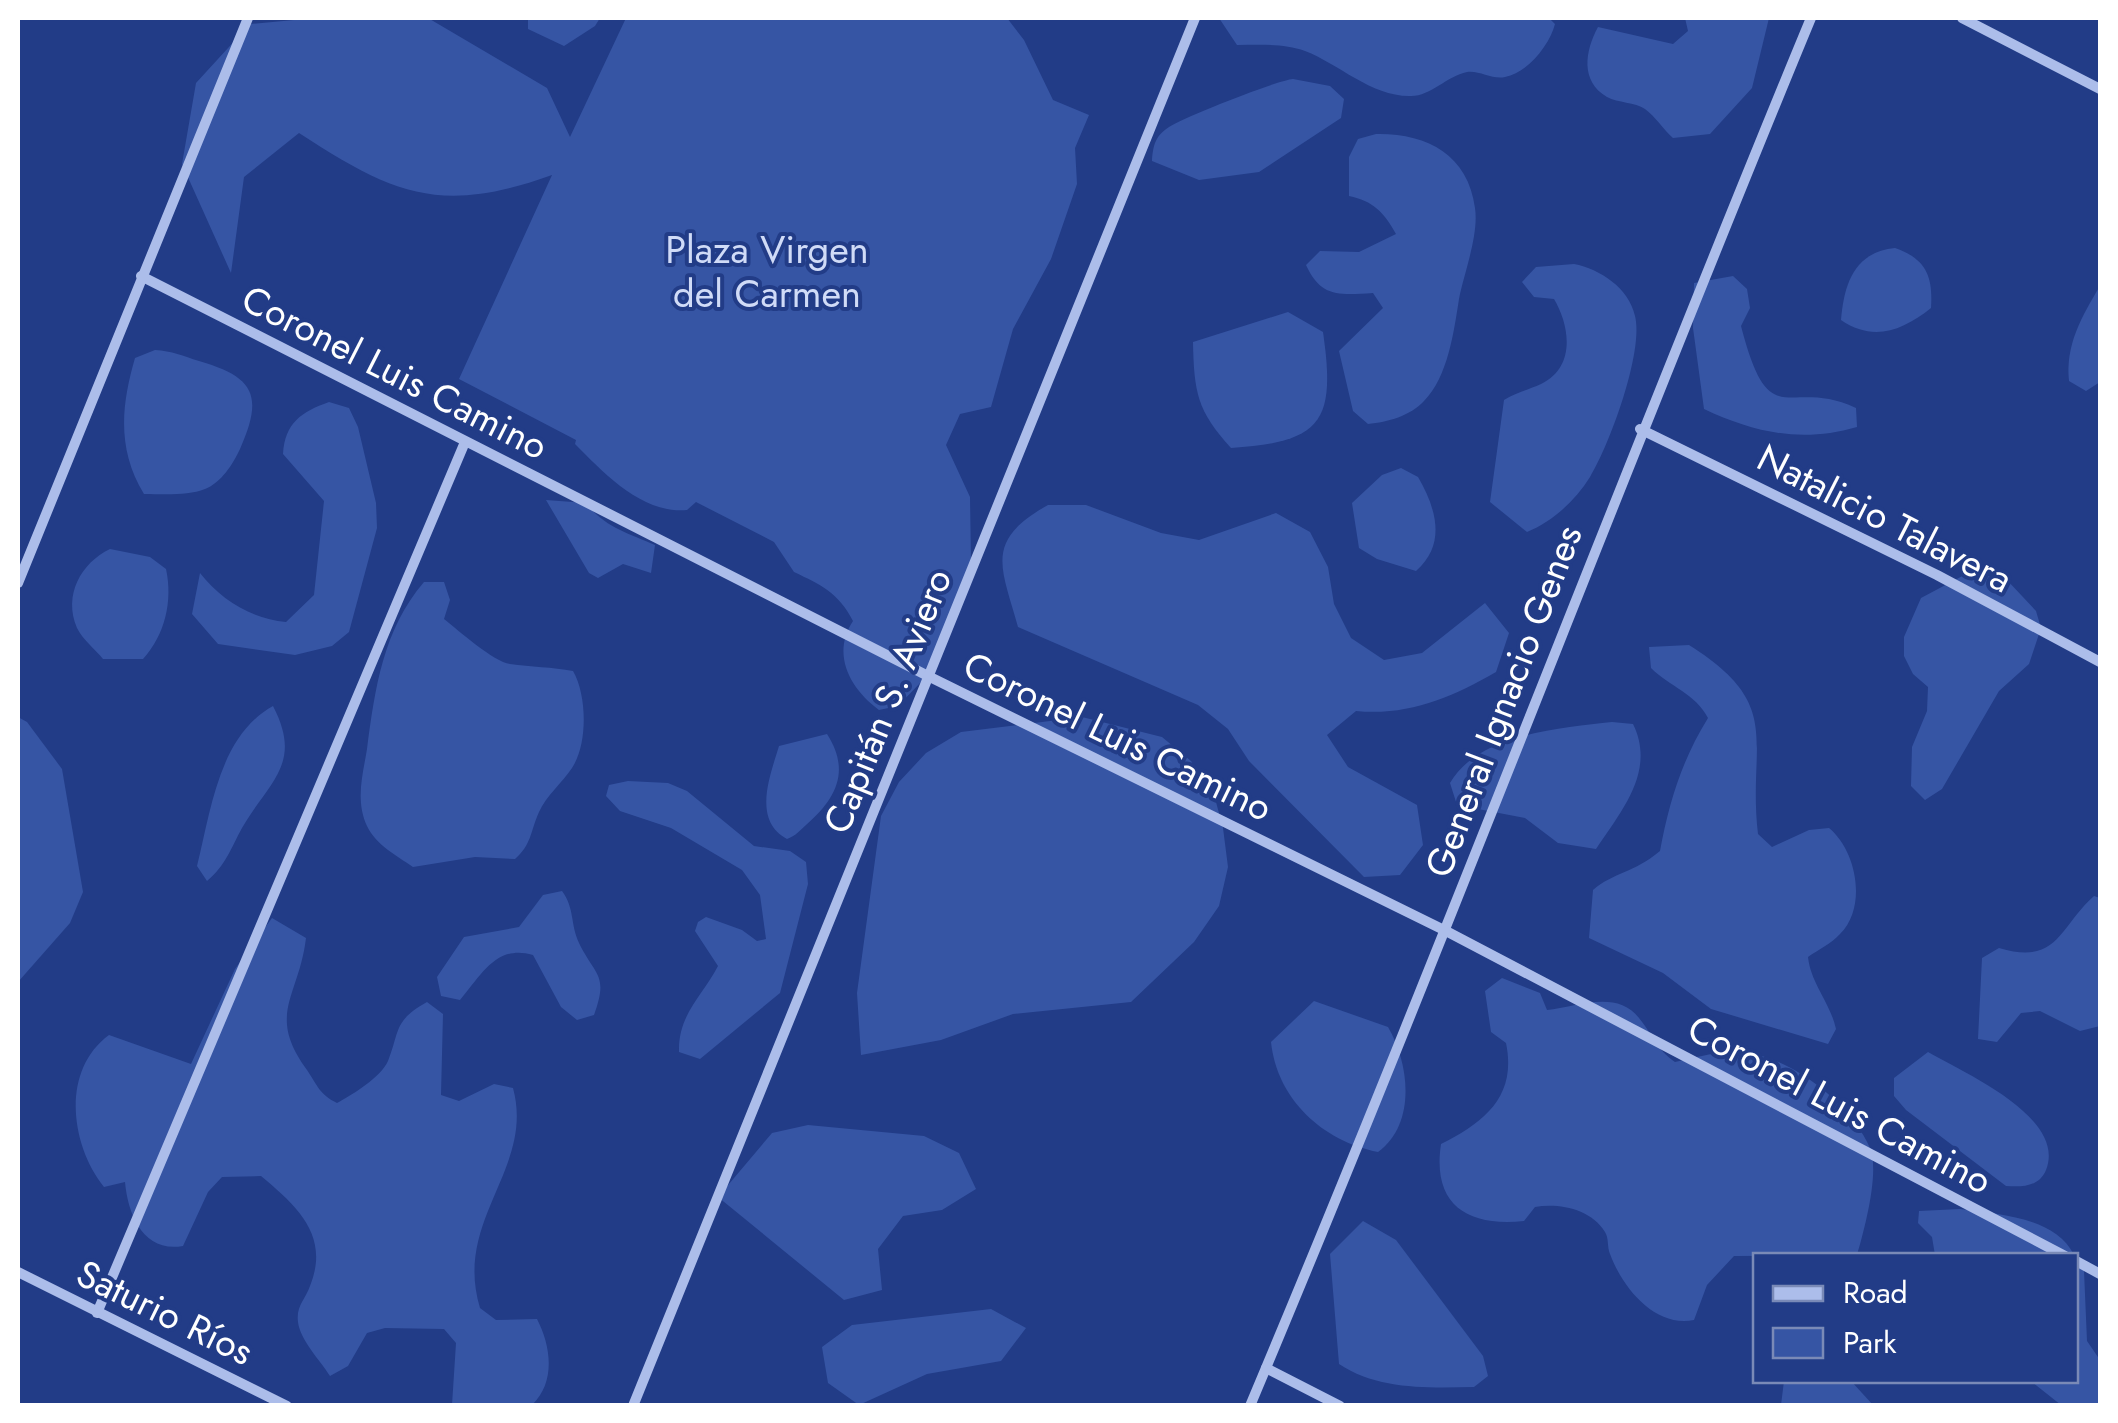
<svg xmlns="http://www.w3.org/2000/svg" width="2118" height="1423" viewBox="0 0 2118 1423" font-family="Jost,sans-serif">
	<rect width="100%" height="100%" fill="#223c87"/>
	<g fill="#3655a4">
		<path d="M315,18H428L547,88L570,137L626,18H1007L1024,40L1053,100L1089,115L1075,148L1077,184L1051,259L1013,329L991,407L960,414L946,445L970,497L971,562L923,680L898,706L879,710C850,689 831,654 853,621C838,592 821,585 794,572L774,542L696,502L687,510C642,514 605,474 575,444L576,440L459,379L552,175C441,215 394,195 299,133L244,177L231,273L182,164L196,83L250,24Z"/>
		<path d="M528,18H600L595,26L564,46L528,29Z"/>
		<path d="M1219,18H1549L1555,24C1550,44 1528,73 1505,77C1493,80 1479,70 1467,72C1447,76 1431,96 1411,96C1372,97 1339,64 1305,51C1284,43 1259,45 1237,45Z"/>
		<path d="M1685,18H1769L1752,88L1710,134L1673,138C1663,129 1655,116 1645,109C1635,102 1618,103 1607,97C1580,81 1585,51 1598,27L1673,44L1688,31Z"/>
		<path d="M1293,79L1330,86L1344,99L1341,118L1259,172L1199,180L1152,161C1153,146 1155,136 1169,127C1184,117 1278,80 1293,79Z"/>
		<path d="M1376,134C1426,133 1468,154 1475,208C1479,235 1464,273 1459,299C1454,331 1448,377 1424,401C1410,416 1388,422 1368,424L1353,411L1339,351L1383,308L1373,293C1340,295 1321,298 1306,265L1320,251L1359,252L1396,234C1384,212 1373,201 1349,196V157L1358,139Z"/>
		<path d="M1895,248C1926,259 1933,276 1931,308C1902,331 1873,342 1841,320C1844,283 1855,252 1895,248Z"/>
		<path d="M1574,264C1600,269 1629,288 1635,316C1644,352 1609,446 1590,477C1575,501 1552,522 1527,532L1490,502L1504,400C1517,392 1528,390 1541,384C1576,367 1570,326 1554,299L1534,297L1522,282L1536,267Z"/>
		<path d="M1733,276L1747,289L1750,308L1741,326C1770,438 1787,376 1856,408L1857,427C1802,443 1755,433 1704,409L1693,328L1694,283Z"/>
		<path d="M2100,286V382L2086,391L2069,381C2065,345 2082,316 2100,286Z"/>
		<path d="M1288,312L1323,332C1336,422 1322,442 1231,448C1197,411 1194,392 1193,342Z"/>
		<path d="M155,350C172,351 183,356 199,361C254,377 264,395 240,449C233,464 221,483 205,489C188,496 163,494 144,494C117,450 121,406 135,358Z"/>
		<path d="M329,402L349,408L358,427L376,503L377,528L349,632L332,646L295,655L218,644L192,614L200,573C221,600 252,619 286,622L314,595L324,501L283,454C285,423 301,412 329,402Z"/>
		<path d="M1401,468L1418,477C1436,508 1447,544 1416,571L1377,559L1359,548L1352,503L1382,475Z"/>
		<path d="M546,500L586,503C604,527 628,533 655,545L651,573L623,564L598,578L589,573Z"/>
		<path d="M1048,505H1086L1161,533L1199,540L1276,513L1310,532L1328,567L1334,604L1351,638L1384,660L1422,653L1485,603L1509,633L1496,672C1451,698 1408,716 1356,711L1327,735L1348,767L1417,805L1423,845L1400,875L1364,877L1249,761L1228,729L1198,705L1018,627C1001,566 984,541 1048,505Z"/>
		<path d="M110,549L150,557L166,569C173,601 165,635 143,659H103C96,650 82,639 77,628C63,595 81,563 110,549Z"/>
		<path d="M1968,573L2006,579L2036,611L2041,628L2029,664L1999,691L1942,789L1925,800L1911,786L1912,747L1927,711L1928,687L1913,674L1904,656V637L1921,598Z"/>
		<path d="M424,582H444L450,600L444,619C458,630 494,662 510,664C531,667 552,667 573,671C587,695 588,744 572,768C562,783 546,796 539,812C530,832 532,844 515,859L475,857L413,867C396,855 376,845 367,826C355,800 363,774 367,749C375,688 383,630 424,582Z"/>
		<path d="M1689,645C1786,706 1747,741 1758,834L1772,847L1809,830L1829,828C1856,850 1868,906 1840,934C1832,943 1818,950 1808,957C1811,984 1830,1002 1836,1029L1828,1044L1711,1009L1663,973L1589,938L1593,890C1614,872 1634,873 1660,851C1669,802 1682,760 1708,718C1695,693 1670,687 1651,668L1649,647Z"/>
		<path d="M273,706C303,764 270,780 242,828C231,848 226,865 207,881L197,866C211,810 219,736 273,706Z"/>
		<path d="M18,717L27,722L62,769L83,892L70,923L18,982Z"/>
		<path d="M1082,717L1162,737L1191,761L1213,791L1223,828L1228,867L1219,906L1194,942L1131,1002L1013,1014L941,1040L861,1055L857,993L881,816L899,782L926,753L961,732Z"/>
		<path d="M1612,722L1633,724C1656,771 1622,810 1596,849L1558,843L1525,818L1457,805L1450,783C1478,734 1560,728 1612,722Z"/>
		<path d="M827,734C851,771 836,799 806,825C799,831 797,835 787,839C752,820 770,776 779,746Z"/>
		<path d="M628,781L668,783L687,791L754,846L790,851L806,862L808,884L780,993L700,1059L679,1052C678,1014 702,997 718,966L695,931L698,922L706,917L742,930L757,941L766,939L760,895L742,870L671,828L620,811L606,796L609,785Z"/>
		<path d="M562,891C575,909 570,924 579,943C595,976 609,974 594,1015L577,1020L561,1007L533,955C497,944 482,974 460,1000L441,996L437,977L464,937L519,927L543,895Z"/>
		<path d="M2094,896L2100,898V1026L2080,1031L2040,1011L2021,1013L1997,1042L1978,1039L1982,958L1999,948C2058,966 2059,927 2094,896Z"/>
		<path d="M272,918L306,938C299,997 266,1014 307,1070C318,1086 319,1094 337,1103C352,1095 381,1077 388,1061C400,1031 393,1021 427,1002L443,1014L441,1095L459,1101L494,1084L513,1088C535,1169 453,1219 480,1308L496,1320L537,1319C551,1346 556,1382 532,1405H452L456,1343L444,1329L385,1328L367,1333L348,1366L330,1376C320,1360 300,1340 298,1322C296,1306 305,1300 310,1286C330,1236 298,1207 261,1176L222,1177L208,1192L183,1246C144,1253 128,1216 125,1182L104,1187C71,1146 60,1071 109,1035L191,1064L235,969Z"/>
		<path d="M1502,978L1540,993L1547,1010C1576,1007 1617,989 1639,1018C1653,1035 1656,1049 1675,1062C1693,1058 1711,1053 1729,1052C1781,1048 1850,1101 1870,1148C1880,1172 1864,1231 1857,1255L1734,1256L1707,1285L1694,1320C1656,1328 1623,1289 1610,1254C1607,1247 1609,1238 1605,1232C1591,1209 1559,1203 1535,1207L1524,1221C1466,1227 1432,1204 1441,1144C1485,1122 1517,1096 1506,1043L1491,1032L1485,991Z"/>
		<path d="M1314,1001L1388,1027C1410,1065 1416,1124 1378,1152C1322,1141 1277,1099 1271,1042Z"/>
		<path d="M1928,1052C1964,1073 2067,1117 2046,1170C2039,1187 2022,1187 2006,1186L1906,1110L1894,1096V1078Z"/>
		<path d="M808,1125L924,1136L959,1153L976,1189L942,1210L903,1216L878,1249L882,1290L844,1300L718,1197L772,1133Z"/>
		<path d="M1960,1209C1998,1214 2055,1217 2074,1255H1935L1932,1237L1918,1223L1919,1211Z"/>
		<path d="M1363,1221L1396,1240L1483,1356L1488,1376L1474,1387C1428,1388 1378,1390 1339,1364L1330,1254Z"/>
		<path d="M2076,1258L2084,1271L2087,1341L2100,1360V1405H2061L2032,1382L2076,1380Z"/>
		<path d="M991,1309L1026,1328L1001,1361L927,1374L859,1405L828,1383L822,1347L852,1325Z"/>
		<path d="M1784,1381H1851L1873,1405H1781Z"/>
	</g>
	<g fill="none" stroke-linecap="round" stroke-linejoin="round">
		<g stroke="#acbdea" stroke-width="10">
			<path d="M1962,18L2100,89"/>
			<path d="M141,276L930,677L1446,931L2065,1256"/>
			<path d="M1640,429L1937,575L2100,662"/>
			<path d="M18,583L248,18"/>
			<path d="M2076,1261L2100,1274"/>
			<path d="M18,1272L287,1406"/>
			<path d="M97,1313L465,442"/>
			<path d="M1266,1368L1340,1406"/>
			<path d="M633,1406L1195,18"/>
			<path d="M1250,1406C1444,945 1620,479 1811,18"/>
		</g>
	</g>
	<g text-anchor="middle" dominant-baseline="central" stroke-width="8" stroke-linejoin="round" paint-order="stroke">
		<g font-size="38" fill="#d0dbf7" stroke="#223c87">
			<text x="767" y="249">Plaza Virgen<tspan x="767" dy="44">del Carmen</tspan></text>
		</g>
		<g font-size="38" fill="#fff" stroke="#223c87">
			<text transform="translate(395 372) rotate(27)">Coronel Luis Camino</text>
			<text transform="translate(1885 518) rotate(27)">Natalicio Talavera</text>
			<text transform="translate(887 701) rotate(-68)">Capitán S. Aviero</text>
			<text transform="translate(1503 701) rotate(-69)">General Ignacio Genes</text>
			<text transform="translate(1118 736) rotate(26)">Coronel Luis Camino</text>
			<text transform="translate(1840 1104) rotate(28)">Coronel Luis Camino</text>
			<text transform="translate(165 1312) rotate(26)">Saturio Ríos</text>
		</g>
	</g>
	<rect width="2118" height="1423" fill="none" stroke="#ffffff" stroke-width="40"/>
	<rect x="1753" y="1253" width="325" height="130" fill="#223c87" stroke="#7a8ab7" stroke-width="2.5"/>
	<rect x="1773" y="1286" width="50" height="15" fill="#acbdea" stroke="#7a8ab7" stroke-width="2.5"/>
	<text x="1843" y="1303" font-size="30" fill="#ffffff">Road</text>
	<rect x="1773" y="1328" width="50" height="30" fill="#3655a4" stroke="#7a8ab7" stroke-width="2.5"/>
	<text x="1843" y="1353" font-size="30" fill="#ffffff">Park</text>
</svg>
